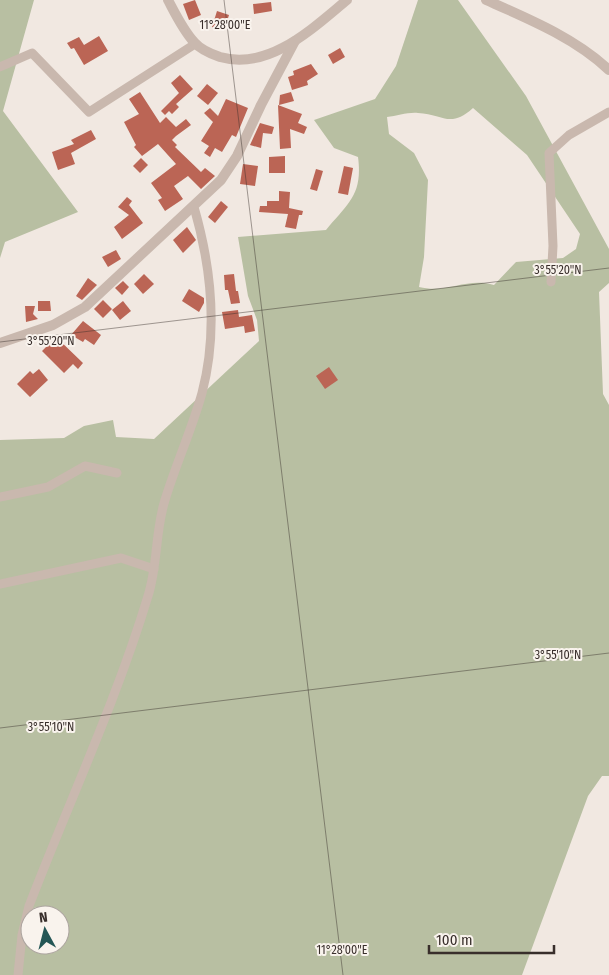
<svg xmlns="http://www.w3.org/2000/svg" width="609" height="975" viewBox="0 0 609 975" font-family="'Fira Sans Condensed',sans-serif">
	<rect width="100%" height="100%" fill="#f1e8e1"/>
	<g fill="#b8bfa2" fill-rule="evenodd">
		<path d="M0,0H34L3,111L78,212L5,242L0,258Z"/>
		<path d="M418,0H458L526,96L609,249V283L599,292L603,394L609,405V776H602L588,796L522,975H0V440L64,438L84,426L113,420L116,437L154,439L259,341L257,320L248,296L238,237L326,230C348,203 363,195 358,157L334,148L314,120L375,99L396,66ZM473,108L527,155L580,234L576,249L563,258L516,262L494,285C466,277 448,294 419,287L424,257L428,180L414,153L389,134L387,117C397,116 408,112 418,113C443,114 450,129 473,108ZM30,915H60V945H30Z"/>
	</g>
	<g fill="#bb6555">
		<path d="M195,0L201,15L189,20L183,4Z"/>
		<path d="M271,2L272,11L254,14L253,4Z"/>
		<path d="M217,11L229,15L224,31L212,27Z"/>
		<path d="M99,36L108,51L84,65L74,48L71,49L67,43L79,37L84,45Z"/>
		<path d="M340,48L345,57L333,64L328,55Z"/>
		<path d="M311,64L318,74L307,81L308,85L292,90L288,77L294,75L293,71Z"/>
		<path d="M180,75L193,89L176,104L179,107L172,114L169,111L165,115L161,111L179,93L171,83Z"/>
		<path d="M207,84L218,93L208,105L197,96Z"/>
		<path d="M140,92L160,123L166,117L176,127L186,119L191,125L176,136L172,140L177,145L175,147L201,172L205,168L215,176L201,189L188,176L174,186L183,199L165,211L158,200L162,198L151,183L176,164L158,144L142,156L134,147L136,145L124,122L139,114L129,99Z"/>
		<path d="M291,92L294,101L279,105L280,95Z"/>
		<path d="M226,99L248,108L236,137L232,135L222,152L215,148L210,157L204,153L209,146L201,141L213,122L204,113L210,108L218,116Z"/>
		<path d="M278,105L302,114L298,123L307,127L304,134L290,129L291,148L280,149Z"/>
		<path d="M260,123L274,127L272,134L263,133L261,148L250,145Z"/>
		<path d="M91,130L96,139L71,153L75,164L58,170L52,152L74,144L71,140Z"/>
		<path d="M285,156V173H269V157Z"/>
		<path d="M141,158L148,165L140,173L133,166Z"/>
		<path d="M243,164L258,166L255,186L240,184Z"/>
		<path d="M344,166L353,168L348,195L338,193Z"/>
		<path d="M316,169L323,171L317,191L310,189Z"/>
		<path d="M279,191L290,192L289,208L303,211L302,215H299L296,229L285,227L288,214L259,212L260,206H267V201H279Z"/>
		<path d="M127,197L132,201L129,205L143,223L122,239L114,227L129,215L118,207Z"/>
		<path d="M221,201L228,207L215,223L208,217Z"/>
		<path d="M187,227L196,240L183,253L173,240Z"/>
		<path d="M116,250L121,259L108,267L102,257Z"/>
		<path d="M144,274L154,284L143,294L134,284Z"/>
		<path d="M234,274L236,291H238L240,303L231,304L228,290H225L224,275Z"/>
		<path d="M88,278L97,285L82,300L76,296Z"/>
		<path d="M123,281L129,287L122,295L115,288Z"/>
		<path d="M189,289L204,298V303L199,312L182,301Z"/>
		<path d="M103,300L112,309L103,318L94,309Z"/>
		<path d="M38,301H50L51,311H38Z"/>
		<path d="M123,301L131,311L120,320L112,310Z"/>
		<path d="M25,306H35L33,314L38,319L26,322Z"/>
		<path d="M238,310L239,317L252,315L255,331L245,333L244,326L225,329L222,312Z"/>
		<path d="M83,321L101,335L94,345L85,339L83,342L71,335Z"/>
		<path d="M56,337L83,363L78,369L73,364L64,373L42,351Z"/>
		<path d="M329,367L338,380L325,389L316,376Z"/>
		<path d="M39,369L48,380L30,397L17,384L30,371L33,374Z"/>
	</g>
	<g fill="none" stroke-linecap="round" stroke-linejoin="round">
		<g stroke="#c9b8ae" stroke-width="9">
			<path d="M0,67L32,53L89,112L195,44"/>
			<path d="M551,282L553,246L549,153L569,135L609,112"/>
			<path d="M0,497L48,487L85,466L117,473"/>
			<path d="M0,584L121,558L154,569"/>
			<path d="M18,975L22,935L29,906C69,802 116,702 148,596C158,565 155,531 165,500C176,464 192,429 202,393C218,332 211,266 194,207"/>
		</g>
		<g stroke="#c9b8ae" stroke-width="10">
			<path d="M168,0C176,15 183,30 194,42C201,50 211,54 220,57C269,71 313,28 347,0"/>
			<path d="M486,0C529,19 575,38 609,70"/>
			<path d="M0,343L53,325L85,307L221,180L237,156L261,105L295,41"/>
		</g>
	</g>
	<path fill="none" stroke="#382e2b" stroke-width="1" stroke-opacity="0.45" d="M224,0L343,975M0,342L609,268M0,728L609,653"/>
	<g font-size="12" text-anchor="middle" fill="#382e2b" stroke="#f9f3ed" stroke-width="4" stroke-linejoin="round" paint-order="stroke">
		<text x="225" y="29">11°28'00"E</text>
		<text x="558" y="274">3°55'20"N</text>
		<text x="51" y="345">3°55'20"N</text>
		<text x="558" y="659">3°55'10"N</text>
		<text x="51" y="731">3°55'10"N</text>
		<text x="342" y="954">11°28'00"E</text>
	</g>
	<g transform="translate(45 930) rotate(353)"><circle r="24" fill="#f9f3ed" stroke="#aca49f"/>
	<path d="M0-4L9 19L0 12L-9 19Z" fill="#245655"/>
	<text y="-8" font-size="14" font-weight="bold" text-anchor="middle" fill="#382e2b">N</text>
	</g>
	<path d="M429 945v8h125v-8" fill="none" stroke="#382e2b" stroke-width="2.5"/>
	<text x="436" y="945" font-size="15" fill="#382e2b" stroke="#f9f3ed" stroke-width="4" paint-order="stroke">100 m</text>
</svg>
